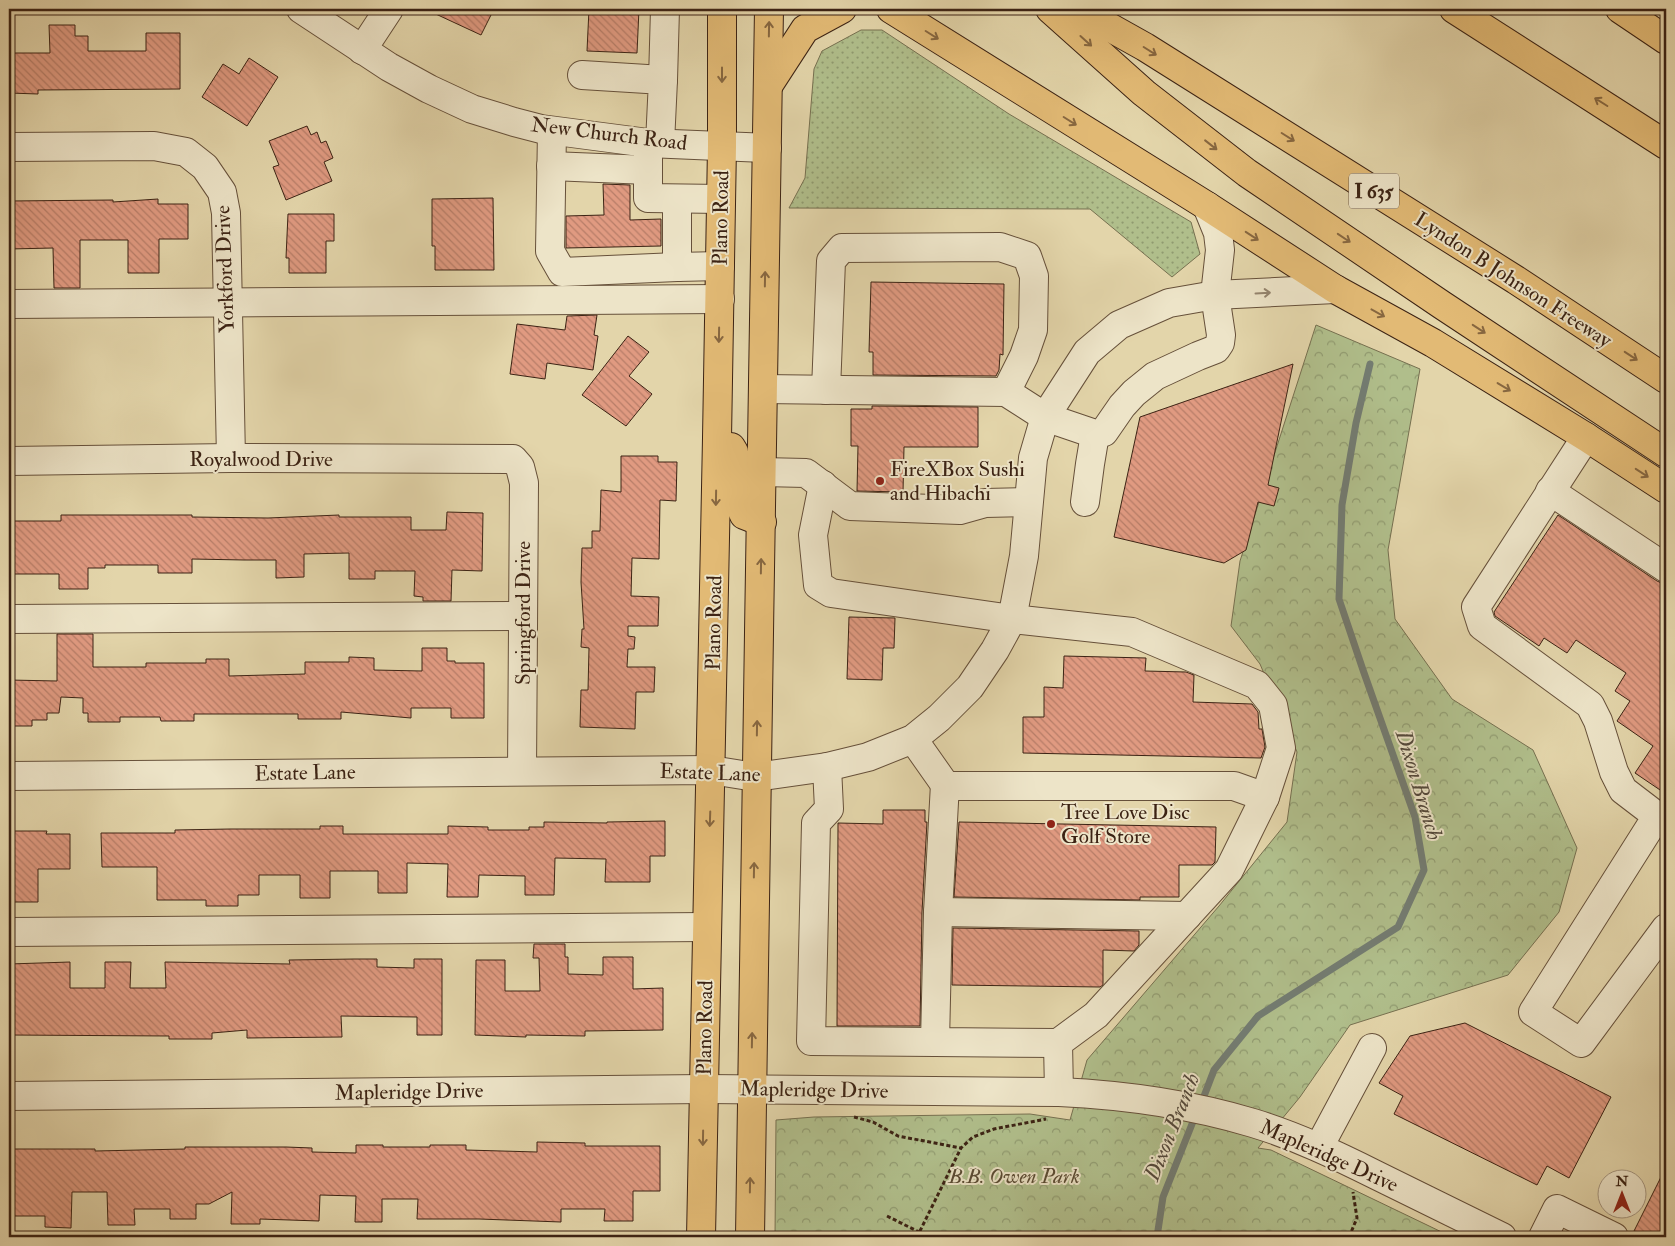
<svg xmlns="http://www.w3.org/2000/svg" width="1675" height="1246" viewBox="0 0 1675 1246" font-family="'IM FELL Double Pica',serif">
	<defs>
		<pattern id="grass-dots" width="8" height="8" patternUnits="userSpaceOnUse" patternTransform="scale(1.25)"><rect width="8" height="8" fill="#b0be8b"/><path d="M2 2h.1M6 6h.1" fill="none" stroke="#909a70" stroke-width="1.8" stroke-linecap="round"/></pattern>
		<pattern id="forest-crowns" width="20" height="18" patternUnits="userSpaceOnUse" patternTransform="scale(1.25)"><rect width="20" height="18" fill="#b0be8b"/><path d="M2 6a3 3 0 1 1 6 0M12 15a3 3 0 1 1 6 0" fill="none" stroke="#909a70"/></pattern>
		<pattern id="building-back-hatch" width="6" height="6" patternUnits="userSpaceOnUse" patternTransform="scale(1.25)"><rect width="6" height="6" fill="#e09a81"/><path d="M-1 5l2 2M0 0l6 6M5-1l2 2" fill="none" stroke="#b77d68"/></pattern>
	</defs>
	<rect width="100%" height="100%" fill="#e3d5aa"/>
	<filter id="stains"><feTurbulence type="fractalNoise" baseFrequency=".004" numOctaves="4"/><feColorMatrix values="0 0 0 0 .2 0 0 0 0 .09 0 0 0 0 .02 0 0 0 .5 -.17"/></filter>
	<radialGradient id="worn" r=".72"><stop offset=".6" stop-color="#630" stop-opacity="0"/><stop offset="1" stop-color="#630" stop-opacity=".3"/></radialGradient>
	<path fill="url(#grass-dots)" stroke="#767050" d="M861,30H882L1009,114L1191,222L1200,254L1172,277L1090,209L789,208L805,178L814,69L822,51Z"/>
	<path fill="url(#forest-crowns)" stroke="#767050" d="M1316,325L1420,369L1388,550L1395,619L1452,699L1533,750L1577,848L1559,912L1508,975L1350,1025L1300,1097L1258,1148L1271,1150L1452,1237H775L776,1120L814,1117L1030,1114L1070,1120L1087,1060L1219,906L1287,822L1297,752L1260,664L1231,626L1240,561Z"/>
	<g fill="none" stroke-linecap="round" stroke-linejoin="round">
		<g stroke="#737c72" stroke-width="7">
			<path d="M1201,1104L1214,1070L1258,1016L1398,927L1424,870L1415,817L1363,670L1339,599L1342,505L1356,423L1370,364"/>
			<path d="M1157,1237L1163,1197L1196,1114"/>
		</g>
	</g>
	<g fill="url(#building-back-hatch)" stroke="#3c2314">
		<path d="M425,9H494L481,35Z"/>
		<path d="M589,9H639L637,53L587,51Z"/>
		<path d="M49,25H75V36H88V51H146V33H180V89L38,90V94L9,93V53H50Z"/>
		<path d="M249,58L278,77L247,126L202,97L223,64L239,74Z"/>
		<path d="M307,126L311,135L317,132L321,143L326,141L333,158L324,162L332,181L286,200L273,167L279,165L269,141Z"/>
		<path d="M603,184L630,185V220L661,219V246L566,248V216L604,215Z"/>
		<path d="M493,198L494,270H435V246H432V199Z"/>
		<path d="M158,199V204H188V239H159V273H128V240H80V288H54L53,248L9,249V201L113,200V202Z"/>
		<path d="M288,214H334V241H326V273H289V258H286Z"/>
		<path d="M871,282L1004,284L1003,355L1000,354L999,370L996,376L873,375V352H869Z"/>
		<path d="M597,315L594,335L598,336L593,370L547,363L545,379L510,374L517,324L565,330L567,316Z"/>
		<path d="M628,336L649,352L629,376L652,394L626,426L582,395Z"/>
		<path d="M1293,364L1268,485L1279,488L1274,506L1258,502L1246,550L1224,563L1114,537L1140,417Z"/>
		<path d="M872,406L978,407V447H904L903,492L857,491L858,446H851V409H872Z"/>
		<path d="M621,456H658V462H677L676,501L660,500L659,559L632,558L631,596L659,597L658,626H628V636L635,637L634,649H628L627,667H655L654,692H636L635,729L580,727L581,690H588L589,648L581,647L582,629H584L581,582L582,548H592V531H600L601,490L621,492Z"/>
		<path d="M447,512L483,513L482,571L452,570L451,601H423V597L414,596L415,571H375V579H349V553L304,554V577L276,578V560H244L192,559V573H158V565H105V568H88V589H59V574H9V521H61V515H192V517L268,518L339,515V517H411V530H446Z"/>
		<path d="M1558,515L1657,581L1666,585V794L1635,773L1653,746L1617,721L1630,701L1615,691L1626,673L1576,640L1567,653L1544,638L1539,646L1495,616L1494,612Z"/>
		<path d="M849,617L895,618L894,648H883L882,680L847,679Z"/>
		<path d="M57,634H93V667H146V663H206V659H229V676L305,674V662H349V657L374,658V670L422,671V648H447V661H455V663H484V718H451V708H411V718L341,712V719H298V714H194V721H161L160,717H120V722H88V713H83V698L61,697L59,713H47V720H32V726H9V680L57,681Z"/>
		<path d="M1064,656L1146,658L1145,671L1186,672L1194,675L1193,702L1252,704L1258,712L1259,729H1262L1265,747L1261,758L1023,753V717H1044V687L1063,688Z"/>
		<path d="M883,810H925V822H927L922,912L920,1026H837L838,823L883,824Z"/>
		<path d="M665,821V856H650V882H605L606,859L555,858L554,895H525V876L479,875L478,897H447L448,864L407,863V893H378V871H330V898H300V875H259V895H238V906H206V900H157V867H102L101,833H175V830L230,829H320V826H343V834H448V826L488,827V830H529V827H544V822L607,823V822Z"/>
		<path d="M959,822L1216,827L1215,862L1212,865H1179V897H1140V900L954,897Z"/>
		<path d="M10,831H47L46,834H70V869H38V902H9Z"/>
		<path d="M953,928L1139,931V945L1134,951L1103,950V985L1100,987L952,985Z"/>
		<path d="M534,944H565V957H568V974L603,975V957H633V989L663,988V1030L585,1031V1036L526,1035V1037L475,1035L476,960H505V991H540L539,958H533Z"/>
		<path d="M354,959H377V967L414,968V959H442V1035H417V1017L341,1016L342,1037L247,1038V1030L212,1033V1039H169V1036L9,1035V964L70,962V988H105V962H131L130,988H166L165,962L290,964L289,960Z"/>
		<path d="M1465,1023L1611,1097L1569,1178L1547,1166L1537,1185L1394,1114L1403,1096L1379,1083L1410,1036Z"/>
		<path d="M537,1142L585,1143V1146H660V1191H633V1221H604L605,1209H561V1222L479,1219H417L418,1199H382V1222H355L356,1196L320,1195L319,1221L260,1219V1224H231L232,1192L209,1204H196V1219H170V1209H134L135,1225H108L107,1192H72L71,1228L45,1227V1216H9V1149H95V1151L185,1149V1147H286L312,1148V1152L356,1153V1145H383V1147H430V1145H466V1150L537,1152Z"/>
		<path d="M1666,1167V1237H1631Z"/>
	</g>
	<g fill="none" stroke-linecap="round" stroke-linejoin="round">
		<g stroke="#66503a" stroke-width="30">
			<g id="minor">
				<path d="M301,9L389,67L429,89L472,109L514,122L541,129L648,143L767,148"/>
				<path d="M362,50L389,9"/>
				<path d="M582,75L663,80L660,143"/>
				<path d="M663,80L665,9"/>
				<path d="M552,131L550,251L562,272L677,267"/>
				<path d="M648,143V198L721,199"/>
				<path d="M9,147L154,146L186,152L205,167L222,192L226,213L231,458"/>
				<path d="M551,166L648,170"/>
				<path d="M677,199V267L720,266"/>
				<path d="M9,304L720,299"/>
				<path d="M763,389L1006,392L1045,417L1095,434L1104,432L1122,406L1134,393L1155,376L1198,356L1216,349L1220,343L1221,335L1215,295L1220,250L1218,233L1207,206"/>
				<path d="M826,390L831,261L842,248L1000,247L1027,256L1034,276L1033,330L1024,356L1006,392"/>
				<path d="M1586,437L1476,607L1482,626L1590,705L1598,721L1614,772L1623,790L1657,816L1533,1012L1581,1043L1666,928"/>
				<path d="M9,461L231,458L513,459L520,467L524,483L522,771"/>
				<path d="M762,472L806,473L850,506L960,510L985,503L1028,502"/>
				<path d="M823,485L813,535L818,585L831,593L1012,619L1132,632L1257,685L1273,705L1281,748L1265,797L1234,786H946L913,739"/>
				<path d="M1550,491L1666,568"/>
				<path d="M1085,502L1090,464L1095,434"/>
				<path d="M9,619L522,616"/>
				<path d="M827,767L829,809L816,823L811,1041L935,1042"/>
				<path d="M9,776L711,770L755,777L827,767L868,757L913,739L939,718L970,687L995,650L1012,619L1024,556L1033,458L1045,417L1087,352L1119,325L1169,303L1215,295L1335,289"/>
				<path d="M938,912L945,784"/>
				<path d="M9,932L706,927"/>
				<path d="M1058,1043L935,1042L938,912L1187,916"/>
				<path d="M1059,1092L1058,1043L1096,1015L1229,870L1265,797"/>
				<path d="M9,1096L704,1089L1059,1092C1124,1095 1190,1104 1253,1123C1296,1136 1336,1155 1376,1175C1418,1196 1460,1216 1502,1237"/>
				<path d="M1319,1147L1372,1048"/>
				<path d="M1543,1237L1557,1209L1614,1237"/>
			</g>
		</g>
		<g stroke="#3c2314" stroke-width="30">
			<g id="major">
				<path d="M891,9L1207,206L1335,289L1433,343L1586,437L1666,489"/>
				<path d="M1620,9L1666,40"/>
				<path d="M768,86L805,29L842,9"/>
				<path d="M731,447L734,452L737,500L744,515L762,522"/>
				<path d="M701,1237L717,438L722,146V9"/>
				<path d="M750,1237C753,828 765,418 769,9"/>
			</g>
		</g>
		<g stroke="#3c2314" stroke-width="30">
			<g id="highway">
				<path d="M1050,9L1144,93L1247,173L1442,305L1666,453"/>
				<path d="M1077,9L1145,47L1516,280L1666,379"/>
				<path d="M1454,9L1666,145"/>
			</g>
		</g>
		<g stroke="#3c2314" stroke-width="3" stroke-dasharray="4 2.5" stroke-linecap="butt">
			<path d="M854,1117L873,1122L898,1136L961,1148"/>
			<path d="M887,1216L919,1232"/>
			<path d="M917,1237L961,1148L973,1137L994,1129L1046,1119"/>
			<path d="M1349,1237L1357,1218L1353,1192"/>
		</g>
		<use href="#minor" stroke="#ede4c8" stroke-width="28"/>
		<use href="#major" stroke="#e2ba75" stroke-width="28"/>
		<use href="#highway" stroke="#e2ba75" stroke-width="28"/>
	</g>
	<defs><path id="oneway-shaft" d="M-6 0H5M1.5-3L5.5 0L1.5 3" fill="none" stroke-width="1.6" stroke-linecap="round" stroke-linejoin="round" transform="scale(1.25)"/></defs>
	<g stroke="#876740">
		<use href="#oneway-shaft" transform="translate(769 29) rotate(-89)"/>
		<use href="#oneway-shaft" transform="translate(932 35) rotate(32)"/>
		<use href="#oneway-shaft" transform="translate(1086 41) rotate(42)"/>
		<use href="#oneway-shaft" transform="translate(1150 51) rotate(32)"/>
		<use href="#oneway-shaft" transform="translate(722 75) rotate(90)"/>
		<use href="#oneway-shaft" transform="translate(1601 102) rotate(-148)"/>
		<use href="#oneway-shaft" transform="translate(1070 121) rotate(32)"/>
		<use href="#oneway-shaft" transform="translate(1288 137) rotate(32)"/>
		<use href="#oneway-shaft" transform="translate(1211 145) rotate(38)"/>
		<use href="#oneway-shaft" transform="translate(1252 236) rotate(33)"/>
		<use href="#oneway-shaft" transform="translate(1344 238) rotate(34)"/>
		<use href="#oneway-shaft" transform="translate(765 279) rotate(-89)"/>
		<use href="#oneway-shaft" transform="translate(1378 313) rotate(29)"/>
		<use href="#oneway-shaft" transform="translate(1479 329) rotate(33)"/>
		<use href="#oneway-shaft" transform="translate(719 335) rotate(91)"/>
		<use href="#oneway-shaft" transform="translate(1631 356) rotate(33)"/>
		<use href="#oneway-shaft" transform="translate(1504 387) rotate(31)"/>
		<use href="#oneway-shaft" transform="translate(1642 473) rotate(33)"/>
		<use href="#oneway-shaft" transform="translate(716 498) rotate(91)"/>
		<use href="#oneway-shaft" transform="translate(761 566) rotate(-89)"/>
		<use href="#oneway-shaft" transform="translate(757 728) rotate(-89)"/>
		<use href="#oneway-shaft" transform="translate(710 819) rotate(92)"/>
		<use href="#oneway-shaft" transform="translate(754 870) rotate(-89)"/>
		<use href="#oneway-shaft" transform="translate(752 1040) rotate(-89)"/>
		<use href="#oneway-shaft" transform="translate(703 1138) rotate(91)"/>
		<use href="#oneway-shaft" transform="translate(750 1185) rotate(-89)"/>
	</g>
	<use stroke="#94846e" href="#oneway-shaft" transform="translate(1263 293) rotate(-3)"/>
	<g fill="#8f2418" stroke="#ede4c8" stroke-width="2">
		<circle cx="880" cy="481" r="5"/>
		<circle cx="1051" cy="824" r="5"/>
	</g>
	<g text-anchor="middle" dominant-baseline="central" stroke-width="4" stroke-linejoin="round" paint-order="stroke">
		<rect fill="#ede4c8" stroke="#715d4a" stroke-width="1" x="1349" y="173.5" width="50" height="35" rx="4"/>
		<g font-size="20" font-weight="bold" fill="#3c2314">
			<text x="1374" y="191">I 635</text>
		</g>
		<g font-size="21" fill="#3c2314" stroke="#ede4c8">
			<text transform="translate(609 134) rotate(7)">New Church Road</text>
			<text transform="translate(721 218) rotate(-89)">Plano Road</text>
			<text transform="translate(225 269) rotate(-92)">Yorkford Drive</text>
			<text transform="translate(1513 280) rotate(33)">Lyndon B Johnson Freeway</text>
			<text x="261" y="459">Royalwood Drive</text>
			<text transform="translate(523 613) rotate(-90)">Springford Drive</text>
			<text transform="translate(714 623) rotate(-89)">Plano Road</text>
			<text transform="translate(305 773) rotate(-1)">Estate Lane</text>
			<text transform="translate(710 773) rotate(2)">Estate Lane</text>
			<text transform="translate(705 1028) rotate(-89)">Plano Road</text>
			<text transform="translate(814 1090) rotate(1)">Mapleridge Drive</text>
			<text transform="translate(409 1092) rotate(-1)">Mapleridge Drive</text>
			<text transform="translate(1329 1156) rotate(24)">Mapleridge Drive</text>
		</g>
		<g font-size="21" fill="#3c2314" stroke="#ede4c8" text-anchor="start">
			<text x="890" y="469">FireXBox Sushi<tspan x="890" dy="24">and Hibachi</tspan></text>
			<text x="1061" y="812">Tree Love Disc<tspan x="1061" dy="24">Golf Store</tspan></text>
		</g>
		<g font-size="21" font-style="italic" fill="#594a32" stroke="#ede4c8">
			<text x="1014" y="1176">B.B. Owen Park</text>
		</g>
		<g font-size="22" font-style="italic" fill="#53483b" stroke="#ede4c8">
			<text transform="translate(1419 785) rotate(73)">Dixon Branch</text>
			<text transform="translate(1172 1127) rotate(-68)">Dixon Branch</text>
		</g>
	</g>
	<rect width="1675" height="1246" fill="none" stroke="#e3d5aa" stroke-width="30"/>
	<rect x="10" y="10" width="1655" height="1226" fill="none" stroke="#3c2314" stroke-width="2.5"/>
	<rect x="15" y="15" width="1645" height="1216" fill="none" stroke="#3c2314"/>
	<g transform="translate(1622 1194)"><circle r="24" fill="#ede4c8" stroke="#a69780"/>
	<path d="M0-4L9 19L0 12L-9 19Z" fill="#8f2418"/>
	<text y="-8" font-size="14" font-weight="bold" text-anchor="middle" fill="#3c2314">N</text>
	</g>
	<rect width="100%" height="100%" filter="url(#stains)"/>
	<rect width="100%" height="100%" fill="url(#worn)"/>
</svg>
